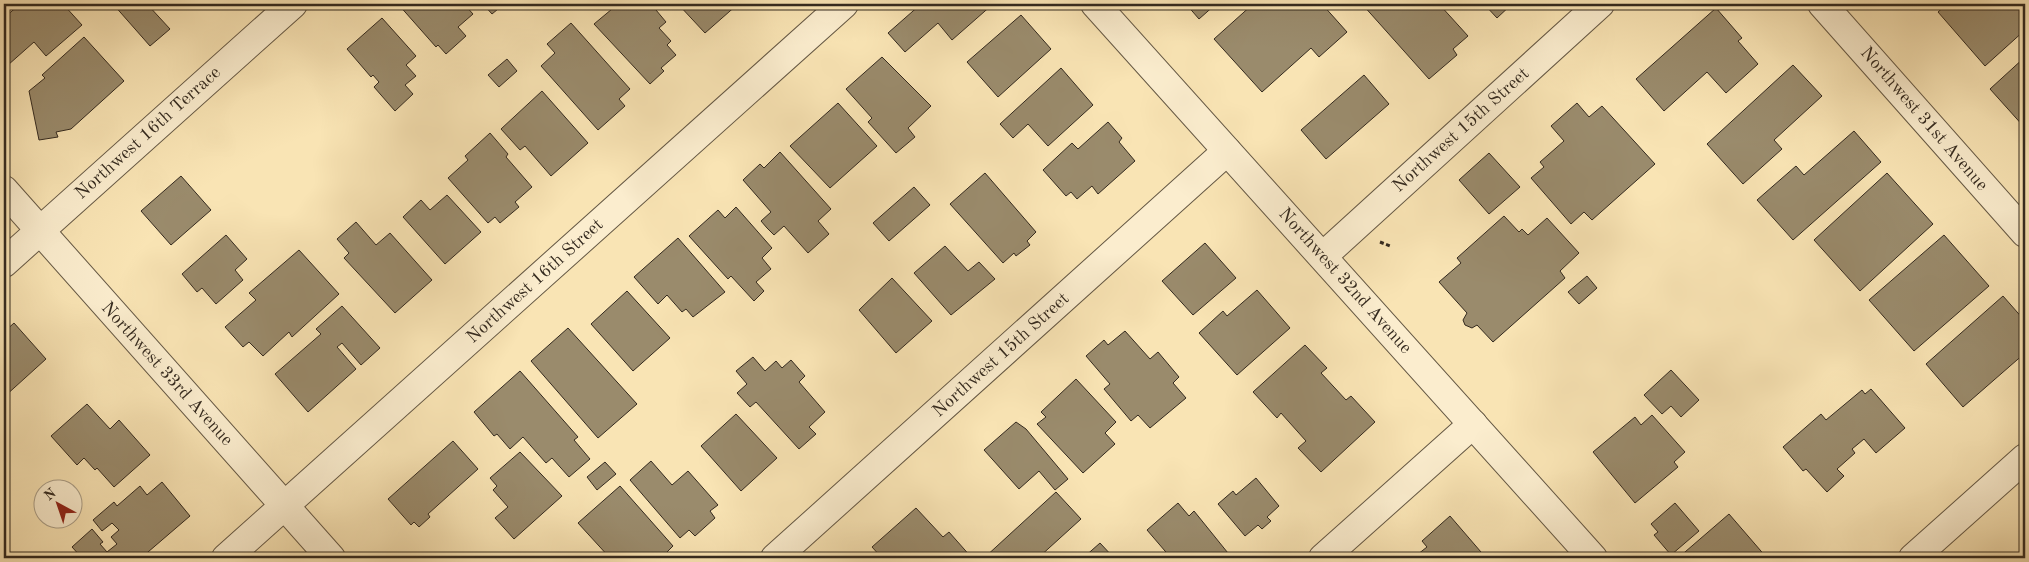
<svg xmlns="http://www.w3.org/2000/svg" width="2029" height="562" viewBox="0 0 2029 562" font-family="'Old Standard TT',serif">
	<rect width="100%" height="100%" fill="#f9e4b4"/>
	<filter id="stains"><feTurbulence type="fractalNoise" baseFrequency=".004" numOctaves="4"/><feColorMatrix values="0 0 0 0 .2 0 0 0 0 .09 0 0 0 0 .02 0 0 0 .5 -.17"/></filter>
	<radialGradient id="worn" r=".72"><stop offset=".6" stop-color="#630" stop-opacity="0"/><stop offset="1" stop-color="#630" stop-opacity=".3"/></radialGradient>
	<g fill="#9a8b6c" stroke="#342a1f">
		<path d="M20,4H63L82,25L46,56L34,42L8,65L4,60V18Z"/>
		<path d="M113,4H147L170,29L150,46Z"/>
		<path d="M398,4H464L473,14L458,27L466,36L446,54L438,45L436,47Z"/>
		<path d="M483,4H504L492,14Z"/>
		<path d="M618,4H651L666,22L659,28L671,41L667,45L676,55L661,68L664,71L650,84L594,24Z"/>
		<path d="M678,4H738L705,33Z"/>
		<path d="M921,4H993L952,40L938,23L905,52L888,33Z"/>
		<path d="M1186,4H1216L1199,19Z"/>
		<path d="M1253,4H1322L1347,32L1319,57L1311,48L1262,92L1214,39Z"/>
		<path d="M1362,4H1439L1468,36L1453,49L1457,55L1429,79Z"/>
		<path d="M1484,4H1512L1497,18Z"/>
		<path d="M1947,4H2024L2025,30L1985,66L1938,12Z"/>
		<path d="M1716,8L1742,38L1738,41L1758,64L1726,93L1707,72L1664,111L1636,79Z"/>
		<path d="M1021,15L1051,49L998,97L967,62Z"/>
		<path d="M382,18L416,56L406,65L416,76L405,85L413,94L395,111L374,87L379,82L373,75L371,77L347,49Z"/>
		<path d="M571,23L630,89L619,99L625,106L598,130L541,66L555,53L547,44Z"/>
		<path d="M84,37L124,81L71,129L56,132L58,137L39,140L29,91L45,78L42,75Z"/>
		<path d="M882,57L931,106L908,128L915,137L896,153L868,122L872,118L846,89Z"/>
		<path d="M2025,57V128L1990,89Z"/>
		<path d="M507,59L517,71L499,87L488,75Z"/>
		<path d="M1793,65L1822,96L1774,140L1782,149L1743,184L1707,144Z"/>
		<path d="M1061,68L1093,105L1048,146L1028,124L1013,138L1000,124Z"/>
		<path d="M1364,75L1389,104L1326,159L1301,130Z"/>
		<path d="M542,91L588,143L551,176L525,146L520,150L501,129Z"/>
		<path d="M838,103L877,146L830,188L790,146Z"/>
		<path d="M1577,103L1589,117L1602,106L1655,164L1592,220L1584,212L1571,224L1531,178L1544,167L1540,162L1564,141L1551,126Z"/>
		<path d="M1108,122L1122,138L1119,142L1135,161L1098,194L1092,186L1077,199L1071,192L1066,196L1043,170L1072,143L1078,149Z"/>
		<path d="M1854,131L1881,162L1793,240L1757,200L1796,166L1804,175Z"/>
		<path d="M490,133L508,154L506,157L532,187L515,202L519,207L500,223L495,217L488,223L448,178L468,160L465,156Z"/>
		<path d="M780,152L831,209L818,221L829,234L808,253L784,226L774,235L767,228L761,221L771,212L743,180L760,164L764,168Z"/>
		<path d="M1489,153L1520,187L1489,214L1459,180Z"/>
		<path d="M985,173L1036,232L1027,241L1030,245L1016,256L1014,253L1003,263L950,204Z"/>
		<path d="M1887,173L1933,224L1860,291L1814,240Z"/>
		<path d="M181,176L211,210L171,245L141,211Z"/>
		<path d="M914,187L930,205L889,241L873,223Z"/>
		<path d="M447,195L481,232L445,264L403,217L421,200L430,210Z"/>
		<path d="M736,207L772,248L762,258L771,269L756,282L764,291L754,301L731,276L728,279L689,236L718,210L725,218Z"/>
		<path d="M1504,216L1519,232L1522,229L1528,235L1547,218L1579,253L1560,271L1565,278L1493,342L1477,325L1472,328L1465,325L1463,320L1467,313L1439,282L1461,263L1457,258Z"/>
		<path d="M356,222L376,245L390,233L432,280L395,313L344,258L349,253L337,239Z"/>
		<path d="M226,235L247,259L235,270L243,280L216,304L202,288L197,292L182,274Z"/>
		<path d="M1944,235L1989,286L1914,351L1869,300Z"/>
		<path d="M678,238L725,292L693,317L686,309L682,312L667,295L658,304L634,277Z"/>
		<path d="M1205,243L1236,278L1193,315L1162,281Z"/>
		<path d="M945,246L968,271L979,262L995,279L951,315L914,273Z"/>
		<path d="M299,250L339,294L292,337L289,332L263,356L249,342L243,347L225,327L256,300L249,293Z"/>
		<path d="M1587,276L1597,288L1579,304L1568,292Z"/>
		<path d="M892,278L932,321L896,353L859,310Z"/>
		<path d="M1257,290L1290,328L1237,375L1199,333L1223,311L1227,316Z"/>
		<path d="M627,291L670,338L633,371L591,324Z"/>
		<path d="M2003,296L2025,321V353L1963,407L1926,364Z"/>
		<path d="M342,306L380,348L361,365L342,343L337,347L356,369L308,412L275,374L321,334L316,329Z"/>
		<path d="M14,323L46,359L4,397V332Z"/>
		<path d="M568,328L637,404L598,438L531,361Z"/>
		<path d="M1125,331L1150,359L1158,352L1179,377L1173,383L1186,398L1150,428L1138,415L1131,421L1104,389L1110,384L1086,356L1104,340L1108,345Z"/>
		<path d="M1305,345L1327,368L1321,373L1346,400L1351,396L1375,422L1321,472L1298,448L1306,441L1281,413L1277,418L1253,392Z"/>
		<path d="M753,357L765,371L776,361L782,368L791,360L805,376L799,382L825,412L809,427L816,434L799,449L756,402L750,407L737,393L747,384L736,371Z"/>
		<path d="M1671,370L1699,400L1681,417L1671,406L1662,414L1644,395Z"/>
		<path d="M520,371L578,437L574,440L590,459L569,477L552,458L546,463L523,437L510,449L497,434L494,436L474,412Z"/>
		<path d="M1076,379L1116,422L1105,433L1115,444L1083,473L1037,424L1046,417L1041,412Z"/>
		<path d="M1871,389L1905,428L1876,453L1864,439L1852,449L1855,453L1837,469L1844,476L1827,492L1806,469L1803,471L1783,447L1821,414L1826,420L1862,390L1865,394Z"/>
		<path d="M87,404L110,429L119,420L150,455L114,487L97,468L95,470L84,458L77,465L51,436Z"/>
		<path d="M736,414L777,458L741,491L701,446Z"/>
		<path d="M1652,415L1685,452L1674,462L1678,467L1635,503L1593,452L1635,417L1641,425Z"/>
		<path d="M1016,422L1026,429L1068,479L1055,490L1039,471L1019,489L984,450Z"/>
		<path d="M453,441L478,469L428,514L430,517L419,527L414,522L411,525L388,499Z"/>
		<path d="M520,452L562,496L514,539L495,518L508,507L493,490L497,486L490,478Z"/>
		<path d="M651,461L672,485L688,471L718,505L710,511L715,518L695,536L689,530L680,538L630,480Z"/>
		<path d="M605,462L616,474L597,490L587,477Z"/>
		<path d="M1256,478L1279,506L1267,517L1271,521L1262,529L1258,525L1245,536L1218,504L1233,491L1236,495Z"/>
		<path d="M162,482L190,516L141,558H82L72,547L92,529L103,542L100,544L107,552L117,544L111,537L119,530L112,523L102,531L93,520L114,502L117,506L140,486L147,495Z"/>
		<path d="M620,486L673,546L662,557L663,558H610L578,523Z"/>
		<path d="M1056,492L1081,519L1038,558H984Z"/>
		<path d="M1178,503L1189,516L1194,511L1232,558H1171L1147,530Z"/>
		<path d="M1675,503L1699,531L1671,555L1654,535L1658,532L1651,524Z"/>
		<path d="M916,508L943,537L949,532L972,558H882L872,547Z"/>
		<path d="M1729,514L1767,558H1678Z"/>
		<path d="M1450,516L1481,552L1474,558H1413L1427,547L1422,541Z"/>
		<path d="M1100,543L1114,558H1083Z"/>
	</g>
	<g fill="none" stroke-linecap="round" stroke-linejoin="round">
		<g stroke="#655844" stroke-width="30">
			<g id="minor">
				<path d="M1095,4L1593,558"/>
				<path d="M1822,4L2025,233"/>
				<path d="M4,190L331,558"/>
				<path d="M1323,256L1600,4"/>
				<path d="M4,263L293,4"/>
				<path d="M226,558L844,4"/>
				<path d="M775,558L1227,151"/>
				<path d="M1323,558L1473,424"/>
				<path d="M1913,558L2025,458"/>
			</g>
		</g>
		<path stroke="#342a1f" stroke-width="3" stroke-dasharray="4 2.5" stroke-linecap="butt" d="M1380,242L1390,246"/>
		<use href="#minor" stroke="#fbedce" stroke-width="28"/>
	</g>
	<g text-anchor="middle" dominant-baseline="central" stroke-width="4.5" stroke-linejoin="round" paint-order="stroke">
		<g font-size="18" fill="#342a1f" stroke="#fbedce">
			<text transform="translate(1924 119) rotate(49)">Northwest 31st Avenue</text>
			<text transform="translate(1461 130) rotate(-42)">Northwest 15th Street</text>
			<text transform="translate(148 133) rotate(-42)">Northwest 16th Terrace</text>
			<text transform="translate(535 281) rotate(-42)">Northwest 16th Street</text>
			<text transform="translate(1345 281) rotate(48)">Northwest 32nd Avenue</text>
			<text transform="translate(1001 355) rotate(-42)">Northwest 15th Street</text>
			<text transform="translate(167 374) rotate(48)">Northwest 33rd Avenue</text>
		</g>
	</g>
	<rect width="2029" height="562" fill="none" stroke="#f9e4b4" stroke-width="20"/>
	<rect x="5" y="5" width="2019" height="552" fill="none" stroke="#342a1f" stroke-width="2.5"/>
	<rect x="10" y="10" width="2009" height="542" fill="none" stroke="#342a1f"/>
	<g transform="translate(58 504) rotate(320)"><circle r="24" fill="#fbedce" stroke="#ab9f88"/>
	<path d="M0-4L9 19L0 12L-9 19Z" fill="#8f2418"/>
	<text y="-8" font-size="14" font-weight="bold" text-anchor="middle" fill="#342a1f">N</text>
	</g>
	<rect width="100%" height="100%" filter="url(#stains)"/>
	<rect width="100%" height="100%" fill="url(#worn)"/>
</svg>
